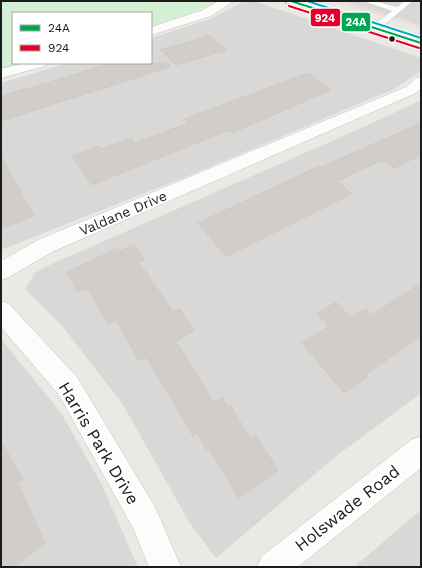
<svg xmlns="http://www.w3.org/2000/svg" width="422" height="568" viewBox="0 0 422 568" font-family="'Work Sans',sans-serif">
	<rect width="100%" height="100%" fill="#ebe9e5"/>
	<g fill="#dad8d6">
		<path d="M245,1H254L421,58V71L394,89L193,174L1,250V83L68,63H151V38L210,19Z"/>
		<path d="M421,100V393L335,457L216,558L189,522L122,403L62,326L25,289L35,273L45,267L366,126Z"/>
		<path d="M1,339L61,413L102,485L138,567H1Z"/>
		<path d="M421,510V567H354Z"/>
	</g>
	<path fill="#eddddb" d="M332,1H421V28Z"/>
	<path fill="#d9d8d6" d="M343,1H421V25Z"/>
	<path fill="#d4f0d4" d="M1,1H218L187,15L151,26V13H13V63H23L1,69Z"/>
	<g fill="#d0cdca" stroke="#cecbc7">
		<path d="M207,34L227,50L176,65L160,50L202,38Z"/>
		<path d="M110,63H169L170,67L1,121V96L27,88L28,89Z"/>
		<path d="M308,73L331,90L232,133L229,130L92,185L72,156L98,146L101,149L131,138L135,143L188,123L184,119Z"/>
		<path d="M421,123V155L394,168L384,161L378,162L337,181L352,194L226,257L198,223L319,166L321,167Z"/>
		<path d="M1,156L34,216L1,229Z"/>
		<path d="M134,244L145,260L139,262L173,312L180,309L194,331L176,341L214,403L222,397L227,406L230,405L250,438L255,435L278,470L239,498L209,449L207,450L197,433L193,436L146,357L139,361L116,320L108,324L87,288L77,292L67,272L118,248L120,251Z"/>
		<path d="M421,283V336L365,375L367,378L344,393L302,343L329,326L317,314L336,302L351,318L366,308L372,315Z"/>
		<path d="M1,441L23,480L18,483L45,543L14,567H1Z"/>
	</g>
	<g fill="none" stroke-linecap="round" stroke-linejoin="round">
		<g stroke="#c3c2c1" stroke-width="1">
			<path id="service" d="M363,1H375L397,7L404,1H413L378,30H372L371,28L372,26L392,11Z"/>
		</g>
		<g stroke="#c3c2c1" stroke-width="1">
			<g id="minor">
				<path d="M219,1H234L211,16L151,35V27L203,10Z"/>
				<path d="M24,63H47L45,66L1,78V69Z"/>
				<path d="M421,77V89L416,93L52,252L9,277L1,280V261L38,240L406,87L416,78Z"/>
				<path d="M1,301L9,304L77,377L155,507L181,567H149L133,528L59,395L1,327Z"/>
				<path d="M421,436V468L298,567H257L262,556L411,440Z"/>
			</g>
		</g>
		<g stroke="#92937e" stroke-width="1">
			<path id="secondary" d="M285,1H303L421,39V47L287,4Z"/>
		</g>
		<use href="#service" fill="#fcfcfb" fill-rule="evenodd"/>
		<use href="#minor" fill="#fcfcfb" fill-rule="evenodd"/>
		<use href="#secondary" fill="#f2f2ea" fill-rule="evenodd"/>
		<g stroke="#fff" stroke-width="4">
			<path id="bus-1" d="M291,1L421,43"/>
		</g>
		<g stroke="#fff" stroke-width="4">
			<path id="bus-2" d="M289,6L419,48"/>
		</g>
		<g stroke="#fff" stroke-width="4">
			<path id="bus-3" d="M307,1L421,38"/>
		</g>
		<use href="#bus-1" stroke="#00a651" stroke-width="2"/>
		<use href="#bus-2" stroke="#e4002b" stroke-width="2"/>
		<use href="#bus-3" stroke="#00a9ce" stroke-width="2"/>
	</g>
	<circle fill="#1c1c1c" stroke="#fff" stroke-width="1.5" cx="392" cy="39" r="3.5"/>
	<g text-anchor="middle" dominant-baseline="central" stroke-width="4" stroke-linejoin="round" paint-order="stroke">
		<g font-size="14" fill="#1c1c1c" stroke="#fff">
			<text transform="translate(123 213) rotate(-23)">Valdane Drive</text>
		</g>
		<g font-size="17" fill="#1c1c1c" stroke="#fff">
			<text transform="translate(99 443) rotate(59)">Harris Park Drive</text>
			<text transform="translate(347 508) rotate(-38)">Holswade Road</text>
		</g>
	</g>
	<g stroke="#fff" stroke-width="1.5">
		<rect x="310" y="8" width="31" height="19" rx="4" fill="#e4002b"/>
		<rect x="341" y="12" width="30" height="20" rx="4" fill="#00a651"/>
	</g>
	<g font-size="11" text-anchor="middle" font-weight="bold" fill="#fff">
		<text x="325" y="22">924</text>
		<text x="356" y="26">24A</text>
	</g>
	<rect width="422" height="568" fill="none" stroke="#1c1c1c" stroke-width="4"/>
	<rect x="12" y="12" width="140" height="52" fill="#ffffff" stroke="#a4a4a4"/>
	<rect x="20" y="25" width="20" height="6" fill="#00a651" stroke="#a4a4a4"/>
	<text x="48" y="32" font-size="12" fill="#1c1c1c">24A</text>
	<rect x="20" y="45" width="20" height="6" fill="#e4002b" stroke="#a4a4a4"/>
	<text x="48" y="52" font-size="12" fill="#1c1c1c">924</text>
</svg>
